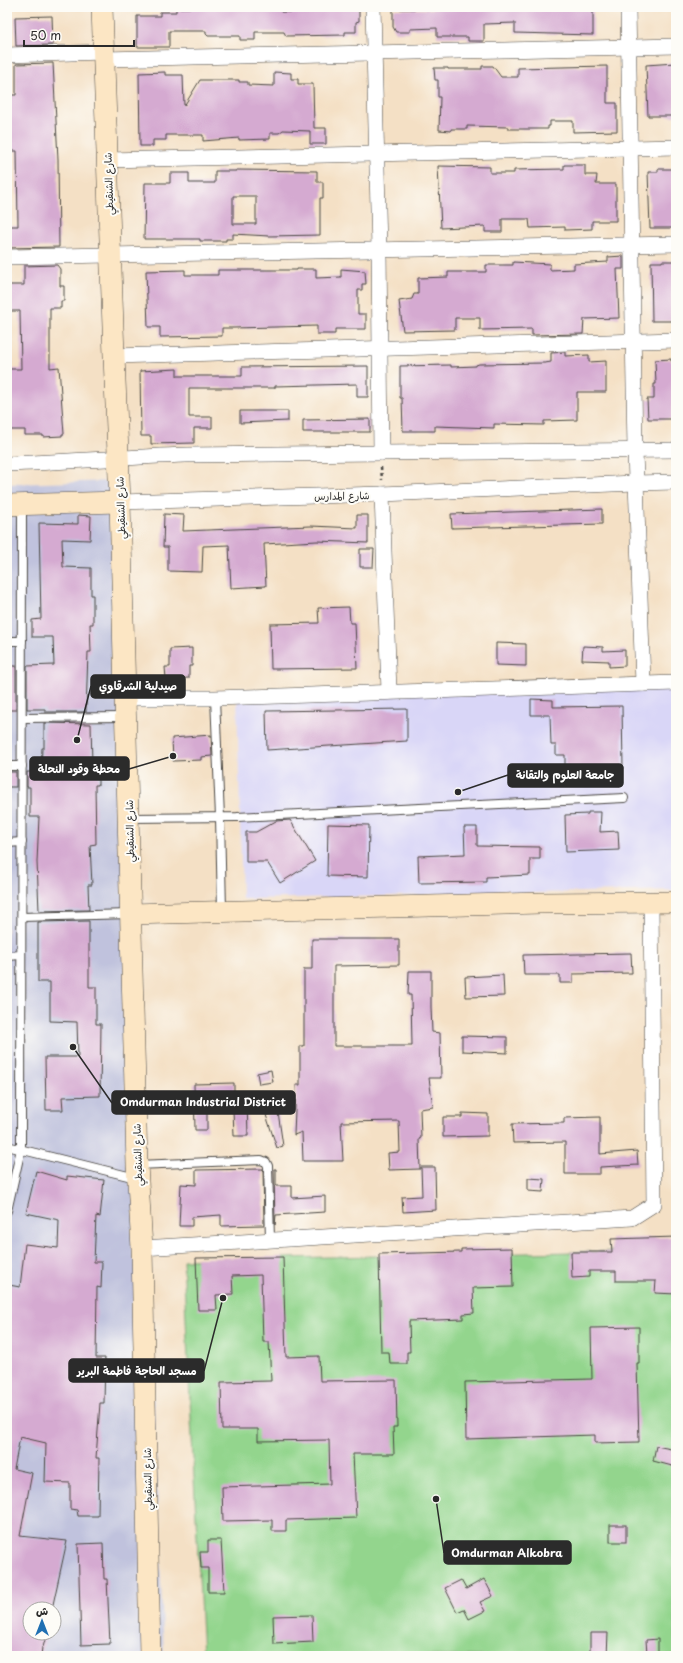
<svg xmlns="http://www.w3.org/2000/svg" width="683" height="1663" viewBox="0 0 683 1663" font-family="'Playpen Sans','Playpen Sans Arabic',sans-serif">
	<rect width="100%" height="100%" fill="#fdfcf7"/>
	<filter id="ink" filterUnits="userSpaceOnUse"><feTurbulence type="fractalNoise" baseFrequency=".025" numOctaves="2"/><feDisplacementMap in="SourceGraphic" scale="8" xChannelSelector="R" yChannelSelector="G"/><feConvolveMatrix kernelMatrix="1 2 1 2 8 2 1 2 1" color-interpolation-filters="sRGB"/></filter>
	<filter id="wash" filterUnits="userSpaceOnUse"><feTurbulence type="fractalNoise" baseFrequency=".012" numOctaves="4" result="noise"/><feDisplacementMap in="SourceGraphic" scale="16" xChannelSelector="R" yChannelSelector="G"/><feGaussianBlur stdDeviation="0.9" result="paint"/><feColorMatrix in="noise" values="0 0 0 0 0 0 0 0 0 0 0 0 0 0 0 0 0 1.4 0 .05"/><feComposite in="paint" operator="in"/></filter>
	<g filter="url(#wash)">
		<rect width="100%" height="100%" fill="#f4e0c5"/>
		<path fill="#d9d6f7" d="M676,684V890L242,899L237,694Z"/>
		<path fill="#c0c2dd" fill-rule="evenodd" d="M116,481L164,1656H7V484ZM30,1609H54V1633H30Z"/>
		<path fill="#93d58d" stroke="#5f805c" d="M674,1250L676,1342V1656H203L183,1260Z"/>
		<g id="blocks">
			<g fill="#d5aad1" fill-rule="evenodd">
				<path d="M262,7V8H281V12H305V8L315,7L359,8V21L356,22V32H345V35L286,36L284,32H255V40H240V36H208L206,34V31H169V47H137V16H160V12H176V8Z"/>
				<path d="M437,7H593V35L515,33V23L484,24V41H468V37H437V28L410,29V32H396L393,27V9H437Z"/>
				<path d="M52,16L53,45L16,46L15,17Z"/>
				<path d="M53,63L58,159L59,247L7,248V226H18L17,151H7V95H16V64Z"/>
				<path d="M675,63L676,116H648L646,65Z"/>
				<path d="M482,66H493L501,77H518V68L607,66V103H617V131L573,132V121H550V126H548V129H508V127L467,126V129H451V131L439,130L440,97H438V80H435L434,68H448V69H482Z"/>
				<path d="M165,72V75H183L184,106L200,80H239V82H248V85L274,86V72L291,73V79H298V84H313L314,128H326V144H310V131L283,130L279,133H270V139L239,140V138L203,141V135H166V140H153V146H140L139,73Z"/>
				<path d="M564,165H585V175H597L596,184H616V221H592V229L565,230V227L530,228L529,219H502V232H485V226L441,228L438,166L490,167V173H514V170L564,169Z"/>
				<path d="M658,169H676V228H650L648,172H658Z"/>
				<path d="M236,170L317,171V182H323V198H320V235L269,236L233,234V239H226V241H200V239H144L145,183H170V173H189V183H215V171H236ZM233,196H256V224H233Z"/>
				<path d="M623,256V269H617L619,318L584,319L583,334L532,335V329L480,330V318H455V330L403,331L399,301L412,299L414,294H418V278L448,277V272H486V265H513V262L550,264V270L574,269V264L608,262V257Z"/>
				<path d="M662,261H676V321H652L651,262H662Z"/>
				<path d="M57,265L60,269V286H64V301H61V308H50V368L59,367L64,434H62V436L43,437V435H25V430H7V369H21L20,311H7V285H24V266Z"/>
				<path d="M297,269H316V278L341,277V269L365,271L366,284H362V290H358V314H366V329H335V334H317V326L234,328H222V336L160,337V327H148L146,271L185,270V275H218V270H297Z"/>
				<path d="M565,352V356L589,355V362L606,361V392H577V420L544,421V425L494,424V428L435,426V431H403L402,398H400V366L451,365V367L476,366V365L479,364L545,363L551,362V353Z"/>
				<path d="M671,359V361H676V406H672V419H648L647,399H654V384H656L655,360Z"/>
				<path d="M368,366V397H357V384L275,386V388H189V417H212V428H194V443L151,444V436H141L140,371L177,369V376H242V367Z"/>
				<path d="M240,411H288V421L240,423Z"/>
				<path d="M370,419V432H303V420Z"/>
				<path d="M602,509V524L452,528L451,514Z"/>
				<path d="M164,514L184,515L183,531L311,526L357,528V515H368V543L317,541L264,544L266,586L231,588L229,545L203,546L202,572L168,571V547H163Z"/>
				<path d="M78,515L91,516L90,540L62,539L63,567L91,568V595H93V624H90L91,652H88L86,712H45V709H27V666L54,665L53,637H32V620L41,619L39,523L78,524Z"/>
				<path d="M360,549H374L373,567H360Z"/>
				<path d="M349,607L350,623H355L357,668L271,669L270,624L319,623L318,608Z"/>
				<path d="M496,643L526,644V666L496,665Z"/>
				<path d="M583,646L603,647V651L625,650V666L609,667V661L582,660Z"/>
				<path d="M192,648V666H189V678L166,679L165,667H170V649Z"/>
				<rect x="7" y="666" width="9" height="44"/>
				<path d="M531,699L553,700V707L622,706L623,768L565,769V755H556V745H551L550,715H531Z"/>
				<path d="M407,709V741L267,750L266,711Z"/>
				<path d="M44,723L91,724L92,764H98V785H95L96,844L90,845L92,885H88L89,910L39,911L37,862L39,817H30V787H27V772H41L42,748H44Z"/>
				<path d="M211,735L212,756L201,757V760L173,761L172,738Z"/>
				<rect x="7" y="772" width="9" height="15"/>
				<path d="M588,812H601L600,832L618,831L619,850L566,852L565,815L588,814Z"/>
				<path d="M290,820L315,861L280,883L267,862H246V832H256L276,821Z"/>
				<path d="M328,824L369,825L368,877L327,876Z"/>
				<path d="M464,827H477V846L540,847V859H530V875L486,877V882L419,883L418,856L465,854Z"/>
				<path d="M89,921V987H96V1024H101L100,1096L62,1097L63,1110H46L45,1057H78L77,1022L50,1021V982H38V922Z"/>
				<path d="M312,939H399V965L334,966V1046H412L411,995H408L409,971H431V1007L432,1032L440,1033L441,1078H429L433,1107L420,1109L421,1138L419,1139L420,1169L389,1170L388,1153L400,1152L399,1121L341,1122L343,1161H303L302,1132L294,1135L296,1085H300V1046H304V969H312Z"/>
				<path d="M631,953L632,973L573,974V983H560V975H524L523,955Z"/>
				<path d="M503,975L504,996L466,997L465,977Z"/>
				<path d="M462,1036L507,1037V1053L462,1051Z"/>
				<path d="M271,1070L273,1082L259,1084L257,1073Z"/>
				<path d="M234,1083V1101H247L248,1136H234L233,1109H207V1130H195L194,1084Z"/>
				<path d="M278,1112L283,1146L277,1148L266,1115Z"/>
				<path d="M462,1113L488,1114V1136L443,1137V1117H462Z"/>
				<path d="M600,1117V1154L637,1151L638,1165L600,1167V1174H565V1142L513,1143L512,1124L564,1123V1118Z"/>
				<path d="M421,1167H435L436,1210L403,1212L402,1197L422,1196Z"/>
				<path d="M263,1169L264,1225L221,1226V1215L192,1217V1226H179L181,1184L196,1185V1170Z"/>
				<path d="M274,1169H276V1186H292V1198L325,1196V1212L276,1215L275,1225Z"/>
				<path d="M36,1171L67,1180V1176L104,1180L100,1217L96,1216L94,1262H102L101,1288L97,1287L96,1358H105L104,1403H100L96,1458H99L98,1516H78L77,1510L70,1509V1483L45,1482L46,1443L20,1437L14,1469L32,1473L20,1536L67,1541L52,1609H30V1633H47L43,1647H42L41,1656H7V1296L9,1285L20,1287L25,1244L58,1248L59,1220L26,1213Z"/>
				<path d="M528,1178L544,1179L543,1192L528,1191Z"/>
				<path d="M676,1237V1294L655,1293L656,1281H616V1271H589V1277L572,1278L571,1252H612L611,1239Z"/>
				<path d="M512,1248L513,1287L473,1288L474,1313L463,1314V1319L409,1321L410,1352H407V1364H390L389,1352H381L379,1254L461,1252V1249Z"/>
				<path d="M283,1257L286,1357L319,1356L320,1381L396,1380L397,1427H393L394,1454H353L356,1518L286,1520V1531H272V1520L223,1521L222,1487L330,1484L329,1440L258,1441V1429H222L221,1382L271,1381L269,1342H263L261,1275L232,1276L233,1294L216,1295L217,1310H198L196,1258Z"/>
				<path d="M639,1327V1363H637L639,1442L595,1443V1435L466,1439L465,1382L592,1379L591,1328Z"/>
				<path d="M656,1446L676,1450V1467L653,1461Z"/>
				<rect x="610" y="1525" width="16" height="17"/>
				<path d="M208,1540H221L224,1592H208V1568H201L200,1552H208Z"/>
				<path d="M103,1543L104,1579H107L110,1644L81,1645L78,1544Z"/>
				<path d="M484,1579L493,1596L480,1602L485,1611L469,1619L464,1609L457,1612L445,1588L461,1580L466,1589Z"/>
				<path d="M312,1615L313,1642L274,1644L273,1616Z"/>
				<path d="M590,1633H608L607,1656H590Z"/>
				<path d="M658,1639V1653L647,1654L646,1640Z"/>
			</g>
		</g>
	</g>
	<g filter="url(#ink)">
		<use href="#blocks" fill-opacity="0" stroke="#494642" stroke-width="1"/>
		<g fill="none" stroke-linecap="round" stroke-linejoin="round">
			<g stroke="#494642" stroke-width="10">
				<g id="lane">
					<path d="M7,641H22"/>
					<path d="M215,698L220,817L222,911"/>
					<path d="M22,718L125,717"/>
					<path d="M7,766H22"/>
					<path d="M129,818L237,817L624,798"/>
					<path d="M7,843L22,842"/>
					<path d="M22,917L130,914"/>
					<path d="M7,956L21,955"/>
					<path d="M7,1146L136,1178"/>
					<path d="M137,1165L261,1160L266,1162L268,1166L270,1239"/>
					<path d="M7,1211L21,1149L22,505"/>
				</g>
			</g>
			<g stroke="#494642" stroke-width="16">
				<g id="street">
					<path d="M373,7L379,249L381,453"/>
					<path d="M628,7L635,451L643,684"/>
					<path d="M7,55L104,52"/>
					<path d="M104,59L676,46"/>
					<path d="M107,160L676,147"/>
					<path d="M7,257L676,244"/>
					<path d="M114,356L676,340"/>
					<path d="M7,464C67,462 126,457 186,455L676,450"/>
					<path d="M382,494L389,692"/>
					<path d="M120,502L382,494L635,483L676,482"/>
					<path d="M125,698H215L676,683"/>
					<path d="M142,1248L632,1218L654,1204L651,903"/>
				</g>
			</g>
			<g stroke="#494642" stroke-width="22">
				<g id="secondary">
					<path d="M102,7L114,356L120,502L137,1165L142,1248L150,1656"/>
					<path d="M7,505L120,502"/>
					<path d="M131,914L540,903L676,902"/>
				</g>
			</g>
			<path stroke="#494642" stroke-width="2.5" stroke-dasharray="3 3" stroke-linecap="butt" d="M381,467L382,480"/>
			<use href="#lane" stroke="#fff" stroke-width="8"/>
			<use href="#street" stroke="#fff" stroke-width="15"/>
			<use href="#secondary" stroke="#fce6c4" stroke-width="21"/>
		</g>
	</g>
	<g text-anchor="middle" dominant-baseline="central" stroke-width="4" stroke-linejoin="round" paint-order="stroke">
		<g font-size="10" fill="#2b2b2b" stroke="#fdfcf7">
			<text transform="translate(108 184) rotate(-92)">شارع الشنقيطي</text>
			<text transform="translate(342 495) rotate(-1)">شارع المدارس</text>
			<text transform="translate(120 508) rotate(-92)">شارع الشنقيطي</text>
			<text transform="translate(129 831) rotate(-91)">شارع الشنقيطي</text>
			<text transform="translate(137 1155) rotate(-92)">شارع الشنقيطي</text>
			<text transform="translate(147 1479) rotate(-91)">شارع الشنقيطي</text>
		</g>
	</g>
	<path fill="none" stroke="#2b2b2b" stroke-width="1.5" d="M77 740L91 686M173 756L129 769M458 792L508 775M73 1047L112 1103M223 1298L204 1371M436 1499L444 1553"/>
	<g fill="#2b2b2b" stroke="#fdfcf7" stroke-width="1.5">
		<circle cx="77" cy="740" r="4"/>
		<circle cx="173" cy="756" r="4"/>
		<circle cx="458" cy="792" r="4"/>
		<circle cx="73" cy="1047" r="4"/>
		<circle cx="223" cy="1298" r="4"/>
		<circle cx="436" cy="1499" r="4"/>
	</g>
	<g fill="#2b2b2b" stroke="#2b2b2b" stroke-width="1.5">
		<rect x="91" y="675" width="94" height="23" rx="4"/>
		<rect x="30" y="757" width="99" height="23" rx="4"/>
		<rect x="508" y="764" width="115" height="23" rx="4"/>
		<rect x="112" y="1091" width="183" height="23" rx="4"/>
		<rect x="69" y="1359" width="135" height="23" rx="4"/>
		<rect x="444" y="1541" width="127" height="23" rx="4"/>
	</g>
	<g font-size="11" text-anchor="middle" font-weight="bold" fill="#fff">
		<text x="138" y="690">صيدلية الشرقاوي</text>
		<text x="79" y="773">محطة وقود النحلة</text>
		<text x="565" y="779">جامعة العلوم والتقانة</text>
		<text x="203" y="1106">Omdurman Industrial District</text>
		<text x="137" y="1375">مسجد الحاجة فاطمة البرير</text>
		<text x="507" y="1557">Omdurman Alkobra</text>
	</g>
	<rect width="683" height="1663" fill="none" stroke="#fdfcf7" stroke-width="24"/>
	<g transform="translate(42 1621)"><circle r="19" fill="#fdfcf7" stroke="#a9a8a5"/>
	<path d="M0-3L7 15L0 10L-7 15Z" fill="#1f6fb2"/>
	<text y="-6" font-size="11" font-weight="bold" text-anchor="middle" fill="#2b2b2b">ش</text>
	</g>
	<path d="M24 40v6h110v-6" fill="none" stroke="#2b2b2b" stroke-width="2"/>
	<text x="30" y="40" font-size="12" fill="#2b2b2b" stroke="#fdfcf7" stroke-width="3" paint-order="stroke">50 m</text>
</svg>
